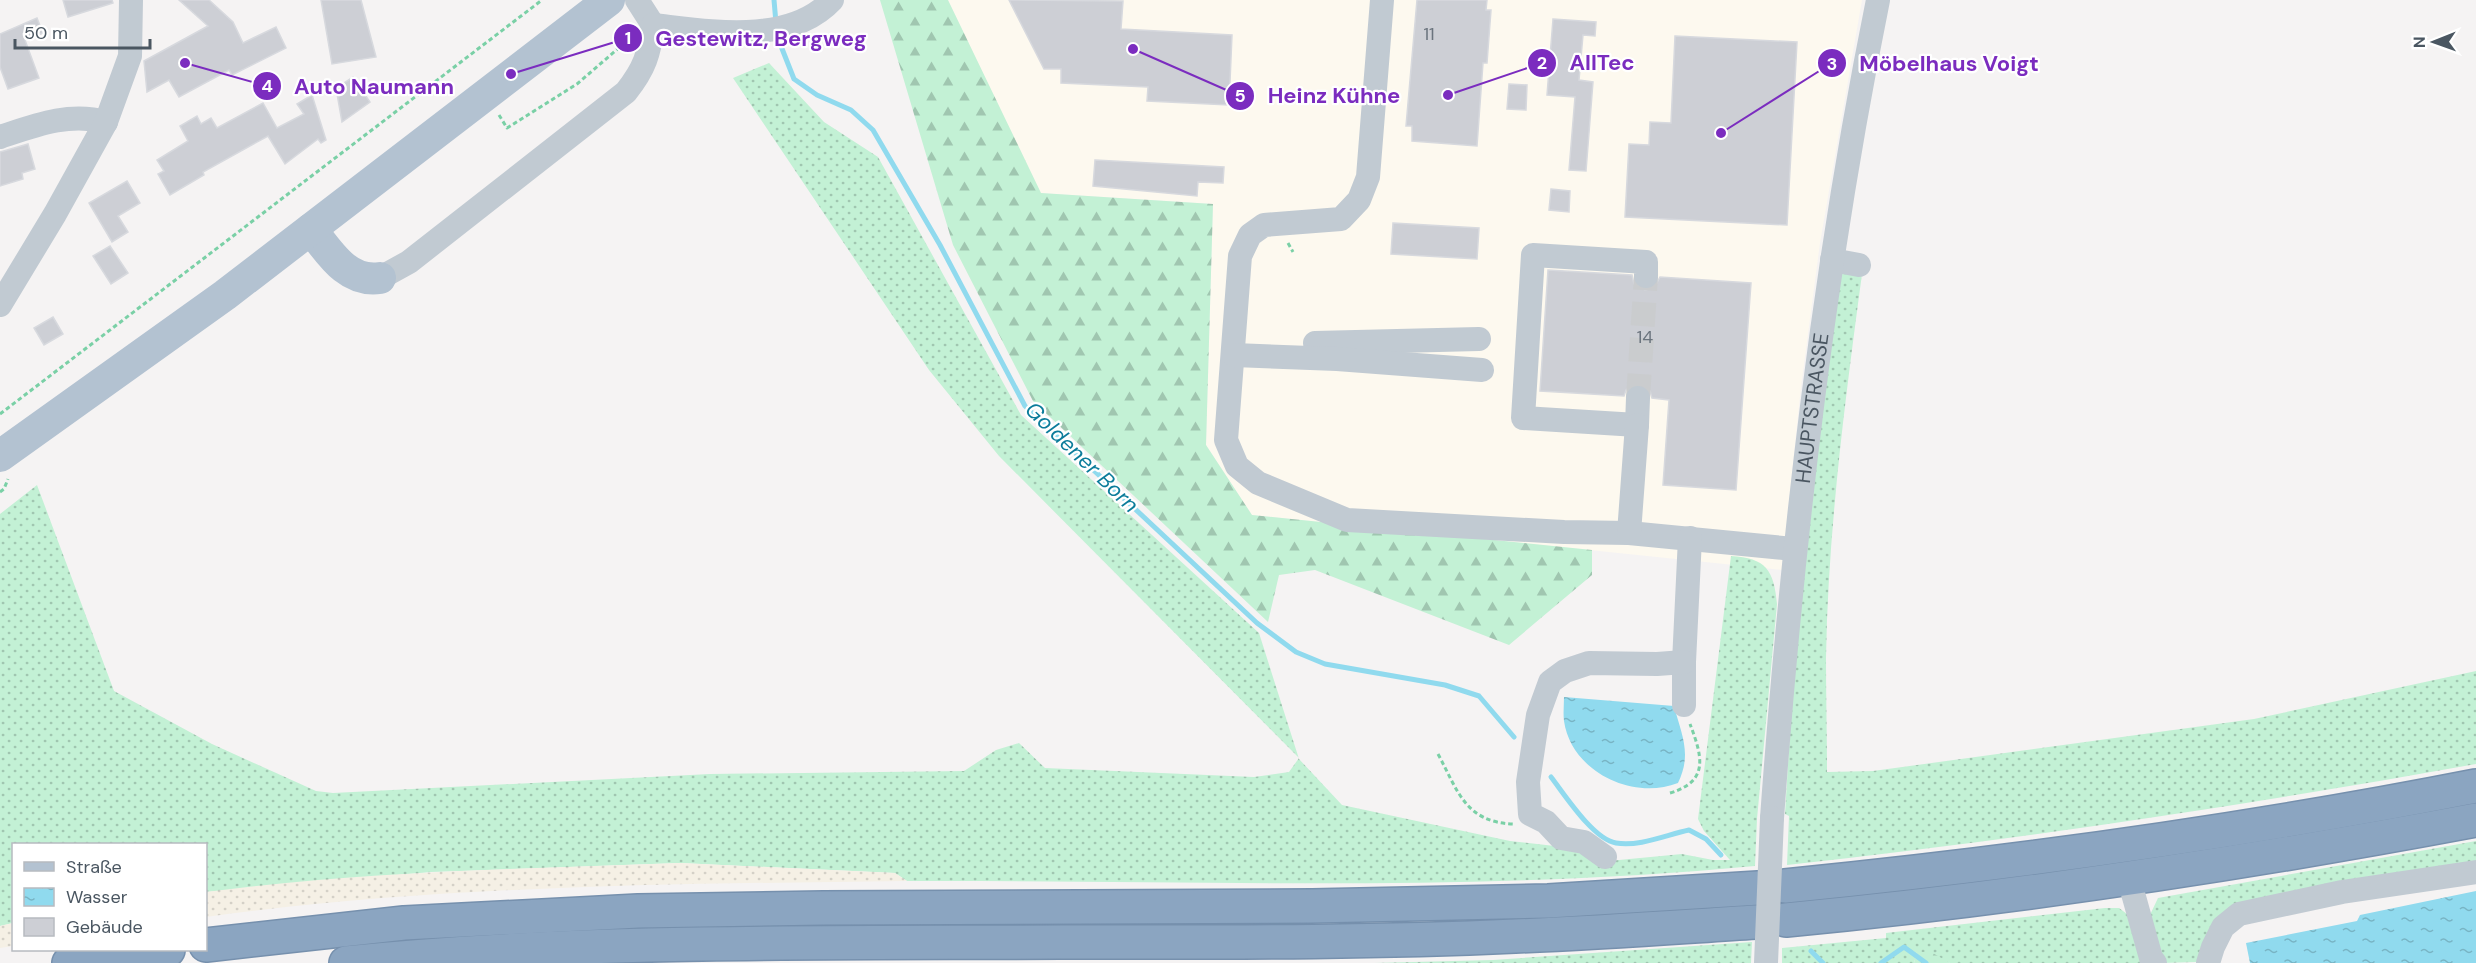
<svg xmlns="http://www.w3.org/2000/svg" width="2476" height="963" viewBox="0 0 2476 963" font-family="'DM Sans',sans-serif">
	<defs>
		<pattern id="grass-dots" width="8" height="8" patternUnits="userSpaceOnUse" patternTransform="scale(1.5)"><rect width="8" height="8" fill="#c3f1d5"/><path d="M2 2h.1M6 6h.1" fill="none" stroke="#a0c6b0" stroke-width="1.8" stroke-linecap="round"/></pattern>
		<pattern id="forest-firs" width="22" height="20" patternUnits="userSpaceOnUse" patternTransform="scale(1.5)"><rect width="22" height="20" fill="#c3f1d5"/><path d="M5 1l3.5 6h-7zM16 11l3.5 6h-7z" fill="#a0c6b0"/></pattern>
		<pattern id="sand-dots" width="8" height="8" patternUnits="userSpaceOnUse" patternTransform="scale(1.5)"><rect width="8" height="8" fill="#f5f0e5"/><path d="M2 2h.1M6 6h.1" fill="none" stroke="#d4d0c7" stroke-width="1.8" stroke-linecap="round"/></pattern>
		<pattern id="water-ripples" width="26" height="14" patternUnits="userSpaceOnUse" patternTransform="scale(1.5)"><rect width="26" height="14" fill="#90daee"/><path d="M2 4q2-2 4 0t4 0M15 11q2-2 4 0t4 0" fill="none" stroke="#78b4c4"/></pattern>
	</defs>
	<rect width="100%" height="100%" fill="#f5f3f3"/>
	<path fill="#fdf9ef" d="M948,0H1862L1820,243L1801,387L1782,570L1252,515L1206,445L1213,204L1040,193Z"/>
	<g fill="url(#grass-dots)">
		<path d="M769,63L824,122L878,157L1021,415L1259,633L1299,759L1342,805L1510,841L1581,849L1598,862L1682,854L1713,860H1730L1704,831L1698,819L1731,556C1766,558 1774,570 1777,604L1757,819L1755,866C1473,893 1190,880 907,881L895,873L680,863L431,872L206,892V844H14L13,923L0,926V514L37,485L114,691L212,744L316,791L333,793L710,774L964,771L996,750L1019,743L1045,768L1254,777L1289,772L1299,758L999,456L929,370L733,78Z"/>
		<path d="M1844,272L1862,274C1845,401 1828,530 1826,658C1826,696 1827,734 1827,772L1873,771L2254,719L2476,671V764C2247,805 2018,840 1787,865L1789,816L1785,814L1793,682L1804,552L1839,278Z"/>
		<path d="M2476,841V865L2243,904L2196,962L2163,963L2149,917L2158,898Z"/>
		<path d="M2105,908H2119L2127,914L2145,963H1950L1917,952L1914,963H1782V948L1886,938V933Z"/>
		<path d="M1752,942L1751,963H1374L1493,960Z"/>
	</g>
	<g fill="url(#forest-firs)">
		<path d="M880,0H948L1041,193L1213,204L1206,445L1252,515L1592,550V575L1509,645L1315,570L1279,575L1268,622L1033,401L953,245Z"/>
		<path d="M1917,952H1931L1950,963H1914Z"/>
	</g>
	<g fill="url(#sand-dots)">
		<path d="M680,863L895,873L907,881C674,884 437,885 206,917V892C363,871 522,869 680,863Z"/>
		<path d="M13,923V946L0,948V926Z"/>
	</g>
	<g fill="url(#water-ripples)">
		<path d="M1564,697L1674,706C1682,736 1692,754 1678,783C1632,801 1571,771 1564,721C1563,713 1564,705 1564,697Z"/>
		<path d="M2476,891V963H2250L2246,943L2357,921L2360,915Z"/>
	</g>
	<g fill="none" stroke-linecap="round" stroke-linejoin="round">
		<g stroke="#90daee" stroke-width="5">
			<path d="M774,0L776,23"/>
			<path d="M777,36L794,79L817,95L851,110L873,130L940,245L1025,406L1257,623L1296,652L1325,664L1445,685L1479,696L1514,737"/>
			<path d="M1551,777C1565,795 1593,839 1616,843C1639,847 1666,835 1689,830L1706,839L1721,855"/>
			<path d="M1811,951L1823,963"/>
			<path d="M1881,963L1904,947L1926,963"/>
		</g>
	</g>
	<g fill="#cdcfd5" stroke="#d7d9de" stroke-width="1.5">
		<path d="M63,0H112L113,3L68,17Z"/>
		<path d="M179,0H209L233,22L243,43L276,27L286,48L232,75L229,70L179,97L169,80L147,92L144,61L208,26Z"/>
		<path d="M321,0H361L376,57L332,64Z"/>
		<path d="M1009,0L1123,1L1121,29L1232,35L1229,105L1147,101L1148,87L1061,83V69H1044Z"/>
		<path d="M1417,0H1487L1486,10H1491L1487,63H1483L1477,146L1412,141V126H1406Z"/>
		<path d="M37,18L43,33L25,40L39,78L8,89L0,67V34Z"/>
		<path d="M1553,19L1596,22L1595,36L1583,35L1579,80L1593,82L1586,171L1569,170L1575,97L1547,95Z"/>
		<path d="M1675,36L1797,42L1787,225L1625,217L1629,144L1649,145L1650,122L1671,123Z"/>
		<path d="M353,77L370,102L342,122L336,88Z"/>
		<path d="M1509,84L1527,85L1526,110L1507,109Z"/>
		<path d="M312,95L326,140L321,143L318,139L285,164L268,136L203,172L204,175L170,195L158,174L164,171L157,160L188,141L180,126L197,116L201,124L211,118L217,128L263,103L277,128L304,114L297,104Z"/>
		<path d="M28,144L35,169L22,173L23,179L0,186V152Z"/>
		<path d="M1095,160L1224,167L1223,183L1198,182L1197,196L1093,186Z"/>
		<path d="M127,181L140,203L118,216L128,232L112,242L89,203Z"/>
		<path d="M1551,189L1570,191L1569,212L1549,210Z"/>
		<path d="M1393,223L1479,228L1477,259L1391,254Z"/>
		<path d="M110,246L128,273L111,284L93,256Z"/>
		<path d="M1548,270L1632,275L1634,284L1645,290L1654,288L1660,277L1751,283L1736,490L1663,485L1669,400L1652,398L1650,391L1645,386L1632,385L1626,390L1624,396L1540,391Z"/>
		<path d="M53,317L63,334L44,345L34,328Z"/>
	</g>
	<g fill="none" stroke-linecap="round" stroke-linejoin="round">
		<path stroke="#caccce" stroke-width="24" stroke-dasharray="24 12" stroke-linecap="butt" d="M1638,398L1646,276"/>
		<g stroke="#7690ad" stroke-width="36">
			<g id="highway">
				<path d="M1785,886C2016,863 2247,831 2476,786"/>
				<path d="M1786,920C2017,898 2247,863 2476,820"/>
				<path d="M206,945L404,923L638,911L823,908L1312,906L1548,901L1758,888"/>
				<path d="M69,963L168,950"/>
				<path d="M346,963C583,939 823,943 1061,942C1213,942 1364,943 1515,936C1595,933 1676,927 1756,922"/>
			</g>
		</g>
		<g stroke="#7ad0a6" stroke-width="3" stroke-dasharray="4.5 3" stroke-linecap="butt">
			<path d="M499,115L507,128L577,84L628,40"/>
			<path d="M1288,243L1293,252"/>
			<path d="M0,414L542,0"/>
			<path d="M0,492L4,489L8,479"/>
			<path d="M1438,754C1458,791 1465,822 1513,824"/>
			<path d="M1670,793C1710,781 1702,756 1690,724"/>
		</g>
		<g stroke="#c1cad2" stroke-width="24">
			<path d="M637,0L653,25"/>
			<path d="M1382,0L1368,177L1359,200L1341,219L1264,225L1250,235L1240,256L1226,440L1237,466L1258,483L1347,520L1564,532L1629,533L1794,549"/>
			<path d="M653,25C708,31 789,46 832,0"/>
			<path d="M0,137C36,125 69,112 106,122"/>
			<path d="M1832,260L1859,265"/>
			<path d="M380,278L409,262L626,92C645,68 649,54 653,25"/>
			<path d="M0,305L55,214L106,122L130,56L131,0"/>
			<path d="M1315,343L1479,339"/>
			<path d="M1234,355L1337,359L1482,370"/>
			<path d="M1638,398L1637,425L1523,418L1533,255L1646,262V276"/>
			<path d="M1629,533L1637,425"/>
			<path d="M1684,705V662L1690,538"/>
			<path id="s1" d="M1772,818C1792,543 1823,271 1878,0"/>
			<path d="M1605,857L1584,842L1561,838L1546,822L1530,814L1528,782L1538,715L1550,682L1565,671L1589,663L1657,664L1684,662"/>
			<path d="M2129,879L2151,958L2155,963"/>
			<path d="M2208,963L2213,947L2223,927L2239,914L2342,892L2476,872"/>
		</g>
		<g stroke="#b3c2d1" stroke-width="32">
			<path d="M311,229C329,252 347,283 380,278"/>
			<path d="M0,456L225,295L609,0"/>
		</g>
		<use href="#highway" stroke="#8ba5c1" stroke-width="33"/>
		<path stroke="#c1cad2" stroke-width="24" d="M1766,963L1772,818"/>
	</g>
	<g text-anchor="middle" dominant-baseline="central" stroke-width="4.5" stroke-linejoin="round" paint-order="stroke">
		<g font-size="18" fill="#6b747e">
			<text x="1429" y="34">11</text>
			<text x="1645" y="337">14</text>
		</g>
		<g font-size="21" fill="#4a5661" stroke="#fff">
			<text stroke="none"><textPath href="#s1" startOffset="412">HAUPTSTRASSE</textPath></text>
		</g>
		<g font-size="22" font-style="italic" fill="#0c7c9b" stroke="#fff">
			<text transform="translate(1082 457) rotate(44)">Goldener Born</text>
		</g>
	</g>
	<path fill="none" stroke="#7b2cbf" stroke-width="2" d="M511 74L628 38M1448 95L1542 63M1721 133L1832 63M185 63L267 86M1133 49L1240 96"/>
	<g fill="#7b2cbf" stroke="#fff" stroke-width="2">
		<circle cx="511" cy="74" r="6"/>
		<circle cx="1448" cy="95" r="6"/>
		<circle cx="1721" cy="133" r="6"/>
		<circle cx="185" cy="63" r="6"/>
		<circle cx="1133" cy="49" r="6"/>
		<circle cx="628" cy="38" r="15"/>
		<circle cx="1542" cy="63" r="15"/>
		<circle cx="1832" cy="63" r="15"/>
		<circle cx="267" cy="86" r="15"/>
		<circle cx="1240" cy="96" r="15"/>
	</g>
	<g font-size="18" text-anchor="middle" font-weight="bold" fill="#fff">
		<text x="628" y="44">1</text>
		<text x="1542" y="69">2</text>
		<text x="1832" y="70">3</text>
		<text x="267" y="92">4</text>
		<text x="1240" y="102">5</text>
	</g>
	<g font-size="22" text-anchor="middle" font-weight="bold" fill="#7b2cbf" stroke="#fff" stroke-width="4.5" stroke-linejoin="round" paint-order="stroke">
		<text x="761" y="46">Gestewitz, Bergweg</text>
		<text x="1602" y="70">AllTec</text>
		<text x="1949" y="71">Möbelhaus Voigt</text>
		<text x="374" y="94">Auto Naumann</text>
		<text x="1334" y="103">Heinz Kühne</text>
	</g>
	<rect x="12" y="843" width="195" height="108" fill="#ffffff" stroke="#b7bbc0" stroke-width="1.5"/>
	<rect x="24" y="862" width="30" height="9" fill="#b3c2d1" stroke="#b7bbc0" stroke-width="1.5"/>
	<text x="66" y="873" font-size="18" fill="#4a5661">Straße</text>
	<rect x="24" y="888" width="30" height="18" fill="url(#water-ripples)" stroke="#b7bbc0" stroke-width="1.5"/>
	<text x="66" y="903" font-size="18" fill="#4a5661">Wasser</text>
	<rect x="24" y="918" width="30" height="18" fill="#cdcfd5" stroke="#b7bbc0" stroke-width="1.5"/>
	<text x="66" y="933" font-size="18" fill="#4a5661">Gebäude</text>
	<g transform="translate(2434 42) rotate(269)" stroke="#ffffff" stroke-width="4.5" paint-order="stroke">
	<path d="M0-4.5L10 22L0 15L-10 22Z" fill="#4a5661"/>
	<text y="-9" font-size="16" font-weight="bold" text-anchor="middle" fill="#4a5661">N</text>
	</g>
	<path d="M15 39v9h135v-9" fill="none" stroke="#4a5661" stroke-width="3"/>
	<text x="24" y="39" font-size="18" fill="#4a5661" stroke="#ffffff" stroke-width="4.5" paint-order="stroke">50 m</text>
</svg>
